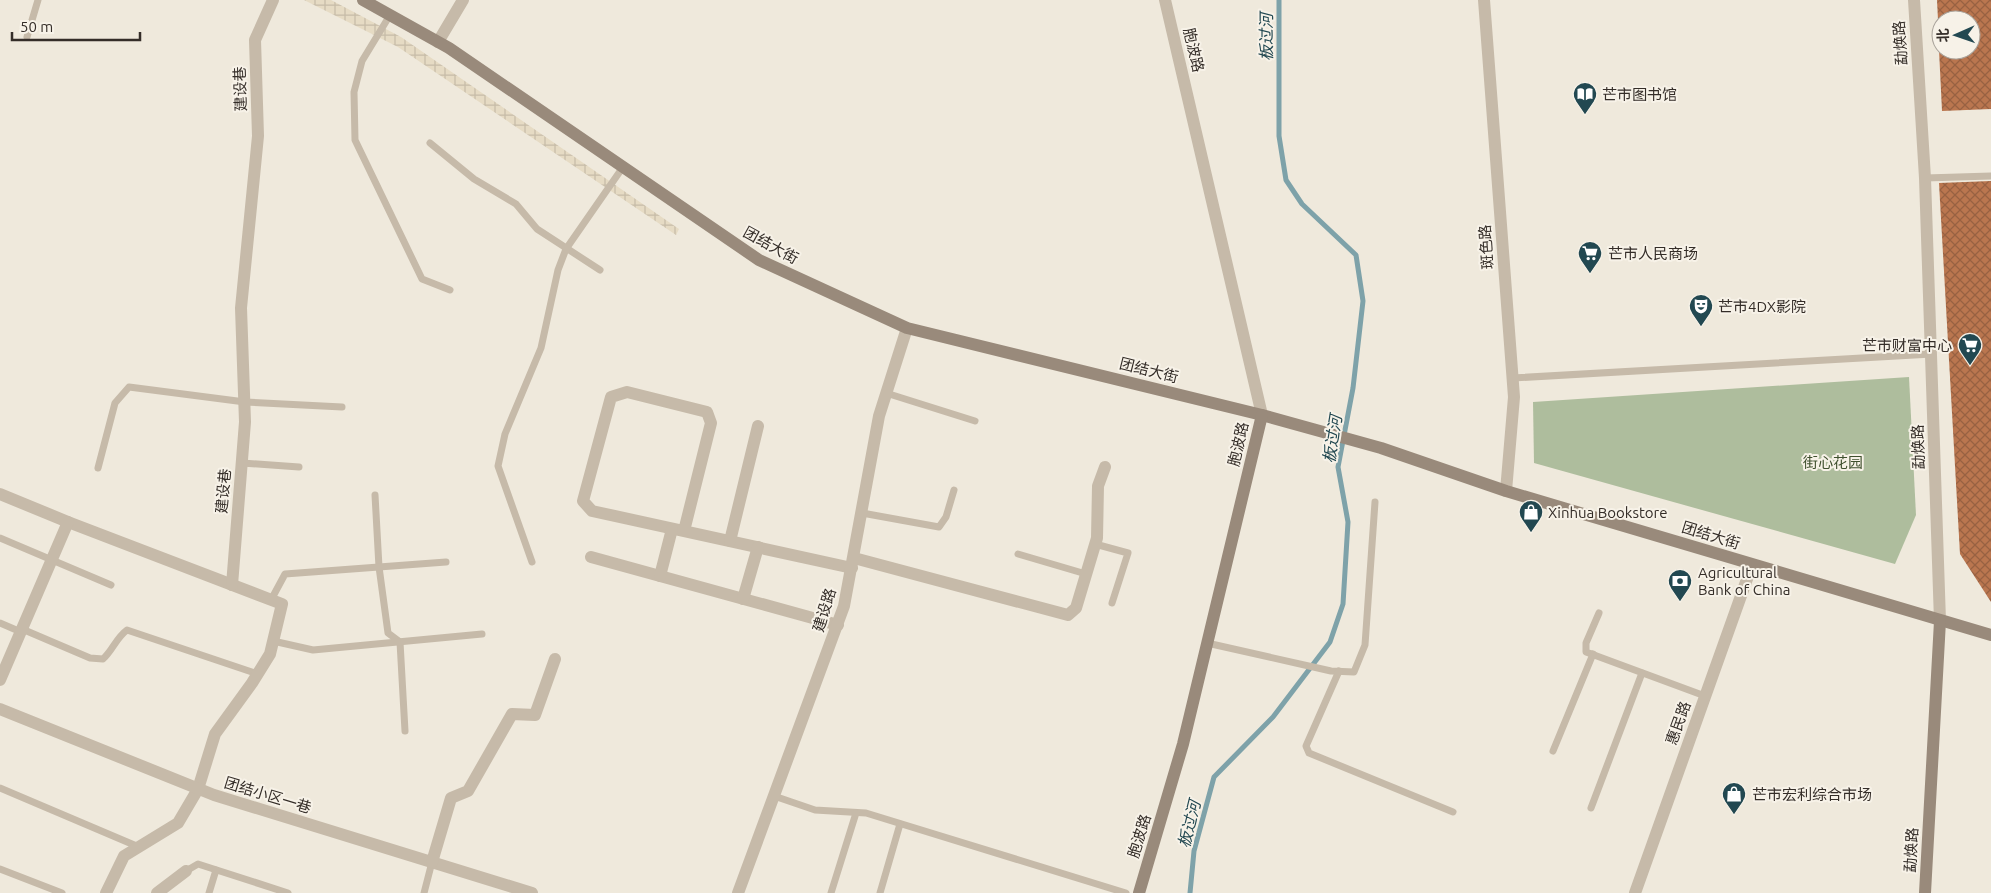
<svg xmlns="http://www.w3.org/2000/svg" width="1991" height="893" viewBox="0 0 1991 893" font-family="Ubuntu,'Noto Sans SC',sans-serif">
	<defs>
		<pattern id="plaza-grid" width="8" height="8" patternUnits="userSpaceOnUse" patternTransform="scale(1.25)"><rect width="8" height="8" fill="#e6dbc4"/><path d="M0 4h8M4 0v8" fill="none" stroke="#c6bca8"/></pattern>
		<pattern id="building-cross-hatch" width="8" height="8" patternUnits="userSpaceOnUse" patternTransform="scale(1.25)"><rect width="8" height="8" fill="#ba764f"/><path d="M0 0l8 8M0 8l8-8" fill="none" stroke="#986142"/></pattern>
	</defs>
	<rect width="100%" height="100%" fill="#efe9dc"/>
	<path fill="#aebd9d" d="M1909,377L1916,515L1895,564L1534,463L1533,402Z"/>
	<path fill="url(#plaza-grid)" d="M304,0H331L401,37L679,229L676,235L398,47Z"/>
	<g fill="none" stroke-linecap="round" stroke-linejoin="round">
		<path stroke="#7ea2a9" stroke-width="5" d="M1190,893L1194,851L1214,777L1273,717L1330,642L1343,604L1348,522L1338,467L1353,388L1363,301L1356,255L1302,204L1286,180L1279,136V0"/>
	</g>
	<g fill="url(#building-cross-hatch)">
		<path d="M1937,0H1991V109L1942,111L1939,50H1971V20H1938Z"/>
		<path d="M1991,181V602L1960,554L1939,183Z"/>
	</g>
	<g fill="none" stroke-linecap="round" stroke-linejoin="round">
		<g stroke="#c6baa9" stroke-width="7">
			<path d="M390,15L362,61L354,92L355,140L422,279L450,290"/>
			<path d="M27,37L38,0"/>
			<path d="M430,143L474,179L516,204L537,229L600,270"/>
			<path d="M1925,178L1991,176"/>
			<path d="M1513,378L1932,354"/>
			<path d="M886,393L975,421"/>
			<path d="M242,463L299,467"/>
			<path d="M98,468L115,403L129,387L245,402L342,407"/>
			<path d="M375,495L379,567L388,633L400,642L405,731"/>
			<path d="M862,513L939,527L946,517L954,490"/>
			<path d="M0,538L111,585"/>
			<path d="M1095,544L1128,553L1112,603"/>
			<path d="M1018,554L1086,574"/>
			<path d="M532,562L498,466L505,434L541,348L558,270L566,249L623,167"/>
			<path d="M271,600L285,574L446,562"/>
			<path d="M1599,613L1586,643V652L1705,696"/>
			<path d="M0,623L21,632"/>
			<path d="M22,629L90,658L103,659C113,650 116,638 127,630L258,674"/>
			<path d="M273,641L313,650L482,634"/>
			<path d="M1207,643L1331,671L1354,672L1365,645L1375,502"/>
			<path d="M1339,671L1306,746L1309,753L1453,812"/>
			<path d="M1553,751L1593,654"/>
			<path d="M0,788L139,847"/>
			<path d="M774,796L815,810L866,813L1126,893"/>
			<path d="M1591,808L1642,673"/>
			<path d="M0,869L62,893"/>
			<path d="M186,871L198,864L288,893"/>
			<path d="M209,893L216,870"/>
			<path d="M424,893L432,862"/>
			<path d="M831,893L856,813"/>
			<path d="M880,893L900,824"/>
		</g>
		<g stroke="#c6baa9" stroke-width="12">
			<path d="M1484,0L1514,397L1506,491"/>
			<path d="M438,42L463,0"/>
			<path d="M0,494L68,522L282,604L270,654L252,683L215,734L198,789L178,823L124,856L106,893"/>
			<path d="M684,531L711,423L707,412L627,392L611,397L583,501L592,511L852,568"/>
			<path d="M730,541L758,426"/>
			<path d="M591,557L838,625"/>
			<path d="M854,558L1068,615L1076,608L1097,538L1098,486L1105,467"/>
			<path d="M660,576L672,529"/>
			<path d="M232,585L245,422L241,308L258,136L255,40L273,0"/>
			<path d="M743,599L758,547"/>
			<path d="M0,680L68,522"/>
			<path d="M0,709L214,795L532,893"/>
			<path d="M432,862L451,798L468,791L512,714L535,715L555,659"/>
			<path d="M157,893L186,871"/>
			<path d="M738,893L844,606L879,416L907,328"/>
			<path d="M1635,893L1752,565"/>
		</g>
		<g stroke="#c6baa9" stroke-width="12">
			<path d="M1165,0L1262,415"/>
			<path d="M1914,0L1925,178L1940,621"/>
		</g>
		<g stroke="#998a7b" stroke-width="12">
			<path d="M363,0L449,48L759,260L907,328L1262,415L1381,448L1506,491L1991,635"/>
			<path d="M1139,893L1183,744L1262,415"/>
			<path d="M1925,893L1940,621"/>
		</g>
	</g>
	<defs>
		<g id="library-pin" transform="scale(1.25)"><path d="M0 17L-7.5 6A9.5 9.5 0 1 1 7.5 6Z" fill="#224851" stroke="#f7f2e8"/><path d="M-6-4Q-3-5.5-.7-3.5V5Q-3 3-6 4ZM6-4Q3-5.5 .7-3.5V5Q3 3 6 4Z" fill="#fff"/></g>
		<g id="supermarket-pin" transform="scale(1.25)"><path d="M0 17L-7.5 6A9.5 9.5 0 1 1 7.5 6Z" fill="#224851" stroke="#f7f2e8"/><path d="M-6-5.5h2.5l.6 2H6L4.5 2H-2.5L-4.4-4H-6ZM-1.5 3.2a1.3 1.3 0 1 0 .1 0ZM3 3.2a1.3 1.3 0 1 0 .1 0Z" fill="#fff"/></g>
		<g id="theatre-pin" transform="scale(1.25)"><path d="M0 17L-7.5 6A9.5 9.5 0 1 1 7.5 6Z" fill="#224851" stroke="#f7f2e8"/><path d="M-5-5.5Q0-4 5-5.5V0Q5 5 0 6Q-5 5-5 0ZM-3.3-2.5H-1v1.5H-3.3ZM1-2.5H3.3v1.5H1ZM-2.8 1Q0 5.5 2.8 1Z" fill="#fff"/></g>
		<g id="shop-pin" transform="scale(1.25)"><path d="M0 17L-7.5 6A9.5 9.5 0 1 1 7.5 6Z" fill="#224851" stroke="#f7f2e8"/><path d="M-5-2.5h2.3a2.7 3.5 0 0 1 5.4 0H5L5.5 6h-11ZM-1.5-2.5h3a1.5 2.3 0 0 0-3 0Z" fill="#fff"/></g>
		<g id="bank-pin" transform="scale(1.25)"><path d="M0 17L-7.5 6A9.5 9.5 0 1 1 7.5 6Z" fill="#224851" stroke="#f7f2e8"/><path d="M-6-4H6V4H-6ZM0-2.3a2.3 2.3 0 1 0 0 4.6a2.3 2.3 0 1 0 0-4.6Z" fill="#fff"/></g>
	</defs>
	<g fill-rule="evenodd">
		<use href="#library-pin" x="1585" y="94"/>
		<use href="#supermarket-pin" x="1590" y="253"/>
		<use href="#theatre-pin" x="1701" y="306"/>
		<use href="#supermarket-pin" x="1970" y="345"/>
		<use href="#shop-pin" x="1531" y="512"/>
		<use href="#bank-pin" x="1680" y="581"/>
		<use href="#shop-pin" x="1734" y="794"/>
	</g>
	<g text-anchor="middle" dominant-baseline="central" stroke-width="4" stroke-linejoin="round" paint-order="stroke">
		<g font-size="15" fill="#342d28" stroke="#f7f2e8">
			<text transform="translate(1900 43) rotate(-94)">勐焕路</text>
			<text transform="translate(1194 50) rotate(77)">胞波路</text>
			<text transform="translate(240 89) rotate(-92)">建设巷</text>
			<text transform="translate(771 245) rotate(29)">团结大街</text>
			<text transform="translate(1486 247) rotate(-94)">斑色路</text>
			<text transform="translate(1149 370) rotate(14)">团结大街</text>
			<text transform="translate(1238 444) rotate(-77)">胞波路</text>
			<text transform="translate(1918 447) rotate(-92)">勐焕路</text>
			<text transform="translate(223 491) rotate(-85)">建设巷</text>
			<text transform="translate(1711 535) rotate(17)">团结大街</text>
			<text transform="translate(824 610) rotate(-73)">建设路</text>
			<text transform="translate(1678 723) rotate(-70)">惠民路</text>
			<text transform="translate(268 795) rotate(17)">团结小区一巷</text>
			<text transform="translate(1139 836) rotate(-73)">胞波路</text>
			<text transform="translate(1911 850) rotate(-87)">勐焕路</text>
		</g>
		<g font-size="15" fill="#342d28" stroke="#f7f2e8" text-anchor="start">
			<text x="1602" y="94">芒市图书馆</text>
			<text x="1608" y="253">芒市人民商场</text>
			<text x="1718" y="306">芒市4DX影院</text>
			<text x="1952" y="345" text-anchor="end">芒市财富中心</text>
			<text x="1548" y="512">Xinhua Bookstore</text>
			<text x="1698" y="572">Agricultural<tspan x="1698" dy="17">Bank of China</tspan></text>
			<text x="1752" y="794">芒市宏利综合市场</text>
		</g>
		<g font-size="15" fill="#3f502e" stroke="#f7f2e8">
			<text x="1833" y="462">街心花园</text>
		</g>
		<g font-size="16" font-style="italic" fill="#224851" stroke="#f7f2e8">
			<text transform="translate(1266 37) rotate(-90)">板过河</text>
			<text transform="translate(1332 439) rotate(-81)">板过河</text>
			<text transform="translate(1189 824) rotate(-76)">板过河</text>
		</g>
	</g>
	<g transform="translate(1956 35) rotate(268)"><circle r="24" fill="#f7f2e8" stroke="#a9a39b"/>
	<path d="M0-4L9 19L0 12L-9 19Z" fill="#224851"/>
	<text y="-8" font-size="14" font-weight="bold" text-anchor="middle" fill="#342d28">北</text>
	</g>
	<path d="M12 32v8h128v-8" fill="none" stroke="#342d28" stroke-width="2.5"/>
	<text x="20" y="32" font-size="15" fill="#342d28" stroke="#f7f2e8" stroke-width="4" paint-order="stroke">50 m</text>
</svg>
